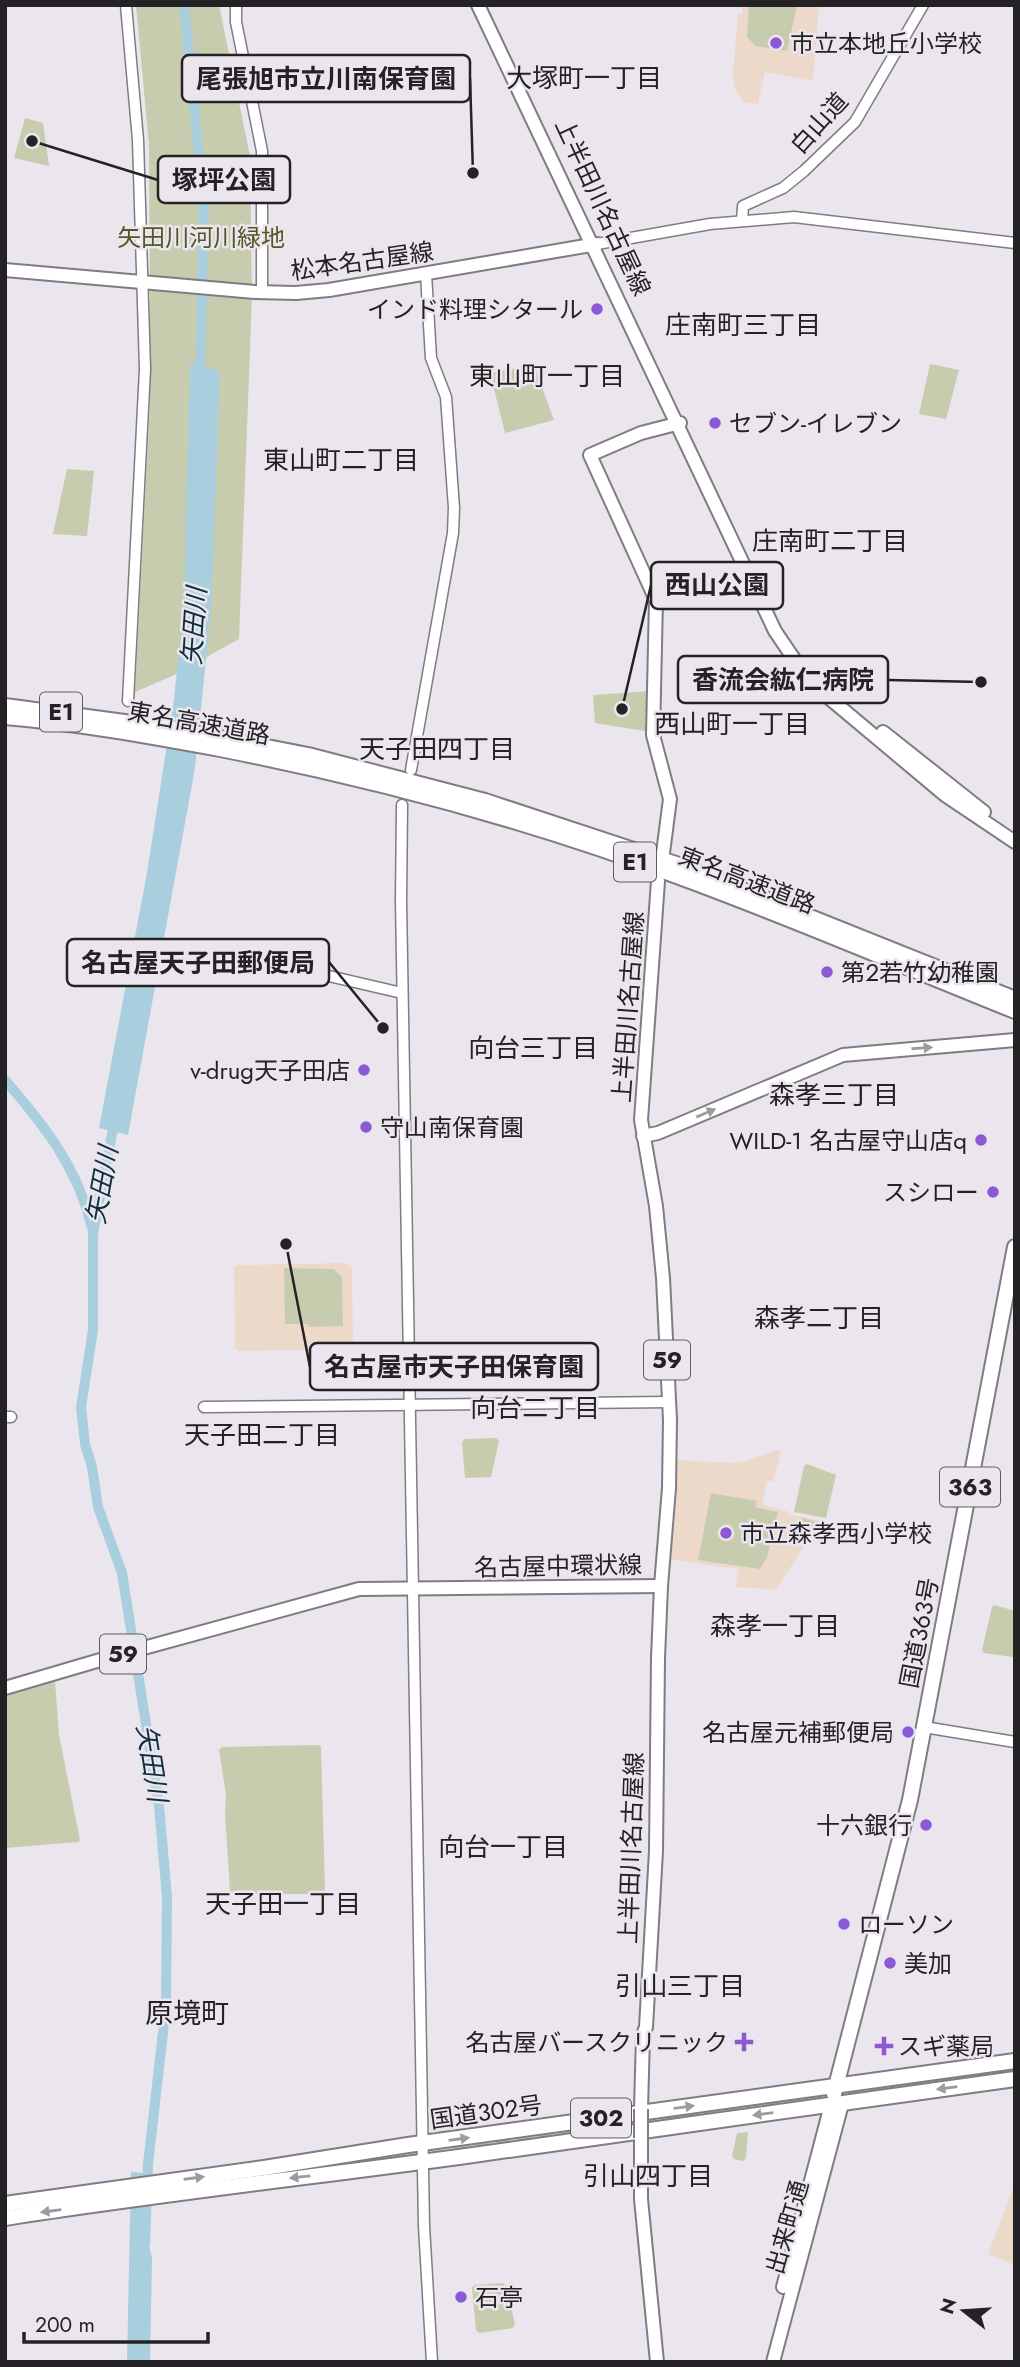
<svg xmlns="http://www.w3.org/2000/svg" width="1020" height="2367" viewBox="0 0 1020 2367" font-family="Jost,'Noto Sans JP',sans-serif">
	<rect width="100%" height="100%" fill="#ebe5ed"/>
	<path fill="#e3d8e7" d="M632,913L651,914L650,932H631Z"/>
	<g fill="#edd9ca">
		<path d="M742,5H819L813,81L765,72L758,104L743,102L734,87L733,74L738,14H742Z"/>
		<path d="M347,1263L352,1267L353,1347L350,1349L238,1351L235,1348L234,1268L237,1265Z"/>
		<path d="M777,1450L781,1451L773,1481H767L762,1505L790,1512L789,1514L826,1522L802,1549L776,1590L735,1587L739,1569L667,1559L673,1460L734,1463L746,1461Z"/>
		<path d="M1015,2183V2265L988,2254Z"/>
	</g>
	<g fill="#c7ccae">
		<path d="M136,5H219L250,156L252,296L239,639L172,676L135,692L150,405V312L149,145Z"/>
		<path d="M749,5H797L787,51L755,46L747,36Z"/>
		<path d="M25,118L43,123L49,166L14,158Z"/>
		<path d="M930,364L959,370L946,419L919,414Z"/>
		<path d="M534,365L554,420L505,433L490,373Z"/>
		<path d="M67,469L94,471L87,536L53,534Z"/>
		<path d="M651,691V732L595,723L593,695Z"/>
		<path d="M284,1268L334,1269L342,1277L343,1326L309,1327L308,1324H285Z"/>
		<path d="M496,1438L499,1441L491,1477L465,1478L462,1442L465,1439Z"/>
		<path d="M807,1464L836,1475L826,1518L794,1512L804,1466Z"/>
		<path d="M711,1493L756,1501L755,1507L778,1512L767,1558L760,1569L698,1560Z"/>
		<path d="M801,1518L818,1522L815,1532L802,1545L795,1541Z"/>
		<path d="M994,1605L1015,1611L1013,1657L984,1653L982,1650L992,1607Z"/>
		<path d="M53,1679L55,1681L59,1735L80,1840L78,1842L5,1848V1692Z"/>
		<path d="M319,1745L321,1747L325,1890L322,1894H234L230,1891L225,1813L226,1795L219,1750L222,1747Z"/>
		<path d="M748,2132L746,2158L743,2161L734,2159L732,2156L737,2133Z"/>
		<path d="M503,2283L506,2286L515,2324L513,2328L479,2333L476,2330L472,2288L474,2285Z"/>
	</g>
	<g fill="#a9cede">
		<path d="M190,363L220,371L211,610L195,768L128,1135L99,1128L147,873L174,699L184,604Z"/>
		<path d="M131,2172L144,2173L143,2222L152,2258L150,2362H127Z"/>
	</g>
	<g fill="none" stroke-linecap="round" stroke-linejoin="round">
		<g stroke="#a9cede" stroke-width="10">
			<path d="M184,5L204,205L200,378"/>
			<path d="M5,1080C45,1126 78,1168 92,1228"/>
			<path d="M115,1118L93,1234V1330L81,1407L85,1444L92,1467L98,1507L122,1573L159,1806L167,1897L166,2006L148,2164L145,2244"/>
		</g>
		<path stroke="#c3bec5" stroke-width="14" stroke-dasharray="14 7" stroke-linecap="butt" d="M454,2145L806,2099L1015,2068"/>
		<g stroke="#817b83" stroke-width="13">
			<g id="minor">
				<path d="M126,5L138,140L145,369L128,701"/>
				<path d="M236,5V22L262,151V292"/>
				<path d="M742,221L743,206L783,188L804,171L855,122L923,5"/>
				<path d="M597,244L710,224L794,217L1015,243"/>
				<path d="M411,770L453,533L454,508L446,397L431,358L426,274"/>
				<path d="M402,805L401,901L424,2226L432,2362"/>
				<path d="M221,951L402,993"/>
				<path d="M204,1407L670,1402"/>
				<path d="M5,1417H11"/>
				<path d="M924,1727L1015,1742"/>
			</g>
		</g>
		<g stroke="#817b83" stroke-width="16">
			<g id="major">
				<path d="M478,5L775,631L794,659L822,692L945,795L1015,842"/>
				<path d="M5,270L255,292L296,293L329,290L597,244"/>
				<path d="M883,732L984,812"/>
				<path d="M663,853L670,799L653,735L656,600L590,455L641,433L680,423"/>
				<path d="M643,1136L658,1133L843,1055L1015,1040"/>
				<path d="M5,1688L107,1658L359,1589L661,1586"/>
				<path d="M641,2109L643,2035L646,2027L656,1851L658,1658L661,1586L669,1488L670,1420L663,1278L656,1206L641,1120L658,881"/>
				<path d="M641,2138V2199L657,2362"/>
				<path d="M783,2287L831,2105"/>
				<path d="M773,2362L842,2104"/>
			</g>
		</g>
		<g stroke="#817b83" stroke-width="18">
			<g id="highway">
				<path d="M5,706L169,728L308,755L485,801L685,867L1015,999"/>
				<path d="M5,717C78,723 149,736 220,749C378,780 534,822 685,879C796,920 905,967 1015,1011"/>
				<path d="M834,2094L910,1800L1015,1247"/>
				<path d="M5,2204L264,2168L408,2145L1015,2061"/>
				<path d="M5,2218C158,2194 312,2177 466,2156C649,2131 832,2103 1015,2079"/>
			</g>
		</g>
		<use href="#minor" stroke="#fff" stroke-width="10"/>
		<use href="#major" stroke="#fff" stroke-width="12"/>
		<use href="#highway" stroke="#fff" stroke-width="14"/>
		<g stroke="#817b83" stroke-width="16" stroke-linecap="butt">
			<path id="major-bridge" d="M641,2109V2138"/>
		</g>
		<use href="#major-bridge" stroke="#fff" stroke-width="12"/>
	</g>
	<defs><path id="oneway-solid" d="M-6-.8H1V-3.2L6.5 0L1 3.2V.8H-6Z" transform="scale(1.75)"/></defs>
	<g fill="#9c9c9d">
		<use href="#oneway-solid" transform="translate(922 1048) rotate(-4)"/>
		<use href="#oneway-solid" transform="translate(706 1113) rotate(-23)"/>
		<use href="#oneway-solid" transform="translate(947 2088) rotate(172)"/>
		<use href="#oneway-solid" transform="translate(684 2107) rotate(-7)"/>
		<use href="#oneway-solid" transform="translate(763 2114) rotate(173)"/>
		<use href="#oneway-solid" transform="translate(459 2139) rotate(-8)"/>
		<use href="#oneway-solid" transform="translate(300 2177) rotate(174)"/>
		<use href="#oneway-solid" transform="translate(194 2178) rotate(-8)"/>
		<use href="#oneway-solid" transform="translate(51 2211) rotate(172)"/>
	</g>
	<g fill="#8b5ad3" stroke="#ebe5ed" stroke-width="2.5">
		<circle cx="776" cy="43" r="7"/>
		<circle cx="597" cy="309" r="7"/>
		<circle cx="715" cy="423" r="7"/>
		<circle cx="827" cy="972" r="7"/>
		<circle cx="364" cy="1070" r="7"/>
		<circle cx="366" cy="1127" r="7"/>
		<circle cx="981" cy="1140" r="7"/>
		<circle cx="993" cy="1192" r="7"/>
		<circle cx="726" cy="1533" r="7"/>
		<circle cx="908" cy="1732" r="7"/>
		<circle cx="926" cy="1825" r="7"/>
		<circle cx="844" cy="1924" r="7"/>
		<circle cx="890" cy="1963" r="7"/>
		<path d="M740.5 2031.5h7v7h7v7h-7v7h-7v-7h-7v-7h7z"/>
		<path d="M880.5 2035.5h7v7h7v7h-7v7h-7v-7h-7v-7h7z"/>
		<circle cx="461" cy="2297" r="7"/>
	</g>
	<g text-anchor="middle" dominant-baseline="central" stroke-width="5" stroke-linejoin="round" paint-order="stroke">
		<g fill="#ebe5ed" stroke="#605c61" stroke-width="2">
			<rect x="40" y="692.5" width="42" height="39" rx="5"/>
			<rect x="614" y="842.5" width="42" height="39" rx="5"/>
			<rect x="644" y="1340.5" width="46" height="39" rx="5"/>
			<rect x="940" y="1467.5" width="60" height="39" rx="5"/>
			<rect x="100" y="1634.5" width="46" height="39" rx="5"/>
			<rect x="571" y="2098.5" width="60" height="39" rx="5"/>
		</g>
		<g font-size="23" font-weight="bold" fill="#242225">
			<text x="61" y="712">E1</text>
			<text x="635" y="862">E1</text>
			<text x="667" y="1360">59</text>
			<text x="970" y="1487">363</text>
			<text x="123" y="1654">59</text>
			<text x="601" y="2118">302</text>
		</g>
		<g font-size="24" fill="#242225" stroke="#ebe5ed" text-anchor="start">
			<text x="790" y="43">市立本地丘小学校</text>
			<text x="583" y="309" text-anchor="end">インド料理シタール</text>
			<text x="729" y="423">セブン-イレブン</text>
			<text x="841" y="972">第２若竹幼稚園</text>
			<text x="350" y="1070" text-anchor="end">v-drug天子田店</text>
			<text x="380" y="1127">守山南保育園</text>
			<text x="967" y="1140" text-anchor="end">WILD-1 名古屋守山店q</text>
			<text x="979" y="1192" text-anchor="end">スシロー</text>
			<text x="740" y="1533">市立森孝西小学校</text>
			<text x="894" y="1732" text-anchor="end">名古屋元補郵便局</text>
			<text x="912" y="1825" text-anchor="end">十六銀行</text>
			<text x="858" y="1924">ローソン</text>
			<text x="904" y="1963">美加</text>
			<text x="728" y="2042" text-anchor="end">名古屋バースクリニック</text>
			<text x="898" y="2046">スギ薬局</text>
			<text x="475" y="2297">石亭</text>
		</g>
		<g font-size="24" fill="#242225" stroke="#ebe5ed">
			<text transform="translate(819 123) rotate(-48)">白山道</text>
			<text transform="translate(603 207) rotate(65)">上半田川名古屋線</text>
			<text transform="translate(362 261) rotate(-8)">松本名古屋線</text>
			<text transform="translate(199 723) rotate(10)">東名高速道路</text>
			<text transform="translate(747 880) rotate(21)">東名高速道路</text>
			<text transform="translate(628 1007) rotate(-86)">上半田川名古屋線</text>
			<text transform="translate(558 1566) rotate(-1)">名古屋中環状線</text>
			<text transform="translate(919 1633) rotate(-79)">国道363号</text>
			<text transform="translate(631 1848) rotate(-88)">上半田川名古屋線</text>
			<text transform="translate(486 2112) rotate(-8)">国道302号</text>
			<text transform="translate(787 2227) rotate(-74)">出来町通</text>
		</g>
		<g font-size="24" fill="#535925" stroke="#ebe5ed">
			<text x="201" y="237">矢田川河川緑地</text>
		</g>
		<g font-size="26" fill="#242225" stroke="#ebe5ed">
			<text x="584" y="78">大塚町一丁目</text>
			<text x="743" y="325">庄南町三丁目</text>
			<text x="547" y="376">東山町一丁目</text>
			<text x="341" y="460">東山町二丁目</text>
			<text x="830" y="541">庄南町二丁目</text>
			<text x="732" y="724">西山町一丁目</text>
			<text x="437" y="749">天子田四丁目</text>
			<text x="533" y="1048">向台三丁目</text>
			<text x="834" y="1095">森孝三丁目</text>
			<text x="819" y="1318">森孝二丁目</text>
			<text x="535" y="1408">向台二丁目</text>
			<text x="262" y="1435">天子田二丁目</text>
			<text x="775" y="1626">森孝一丁目</text>
			<text x="503" y="1847">向台一丁目</text>
			<text x="283" y="1904">天子田一丁目</text>
			<text x="680" y="1986">引山三丁目</text>
			<text x="648" y="2176">引山四丁目</text>
		</g>
		<g font-size="26" font-style="italic" fill="#0c2f3c" stroke="#ebe5ed">
			<text transform="translate(194 626) rotate(-86)">矢田川</text>
			<text transform="translate(102 1185) rotate(-80)">矢田川</text>
			<text transform="translate(152 1763) rotate(81)">矢田川</text>
		</g>
		<g font-size="28" fill="#242225" stroke="#ebe5ed">
			<text x="187" y="2013">原境町</text>
		</g>
	</g>
	<path fill="none" stroke="#242225" stroke-width="2.5" d="M473 173L470 78M32 141L158 180M622 709L651 585M981 682L888 680M383 1028L329 962M286 1244L310 1367"/>
	<g fill="#242225" stroke="#ebe5ed" stroke-width="2.5">
		<circle cx="473" cy="173" r="7"/>
		<circle cx="32" cy="141" r="7"/>
		<circle cx="622" cy="709" r="7"/>
		<circle cx="981" cy="682" r="7"/>
		<circle cx="383" cy="1028" r="7"/>
		<circle cx="286" cy="1244" r="7"/>
	</g>
	<g fill="#ebe5ed" stroke="#242225" stroke-width="2.5">
		<rect x="182" y="55" width="288" height="47" rx="7"/>
		<rect x="158" y="156" width="132" height="47" rx="7"/>
		<rect x="651" y="562" width="132" height="47" rx="7"/>
		<rect x="678" y="656" width="210" height="47" rx="7"/>
		<rect x="67" y="939" width="262" height="47" rx="7"/>
		<rect x="310" y="1343" width="288" height="47" rx="7"/>
	</g>
	<g font-size="26" text-anchor="middle" font-weight="bold" fill="#242225">
		<text x="326" y="88">尾張旭市立川南保育園</text>
		<text x="224" y="189">塚坪公園</text>
		<text x="717" y="594">西山公園</text>
		<text x="783" y="689">香流会紘仁病院</text>
		<text x="198" y="972">名古屋天子田郵便局</text>
		<text x="454" y="1376">名古屋市天子田保育園</text>
	</g>
	<rect width="1020" height="2367" fill="none" stroke="#242225" stroke-width="14"/>
	<g transform="translate(964 2311) rotate(287)" stroke="#ebe5ed" stroke-width="5" paint-order="stroke">
	<path d="M0-5L12 26L0 18L-12 26Z" fill="#242225"/>
	<text y="-10" font-size="19" font-weight="bold" text-anchor="middle" fill="#242225">N</text>
	</g>
	<path d="M24 2332v10h184v-10" fill="none" stroke="#242225" stroke-width="3.5"/>
	<text x="35" y="2332" font-size="21" fill="#242225" stroke="#ebe5ed" stroke-width="5" paint-order="stroke">200 m</text>
</svg>
